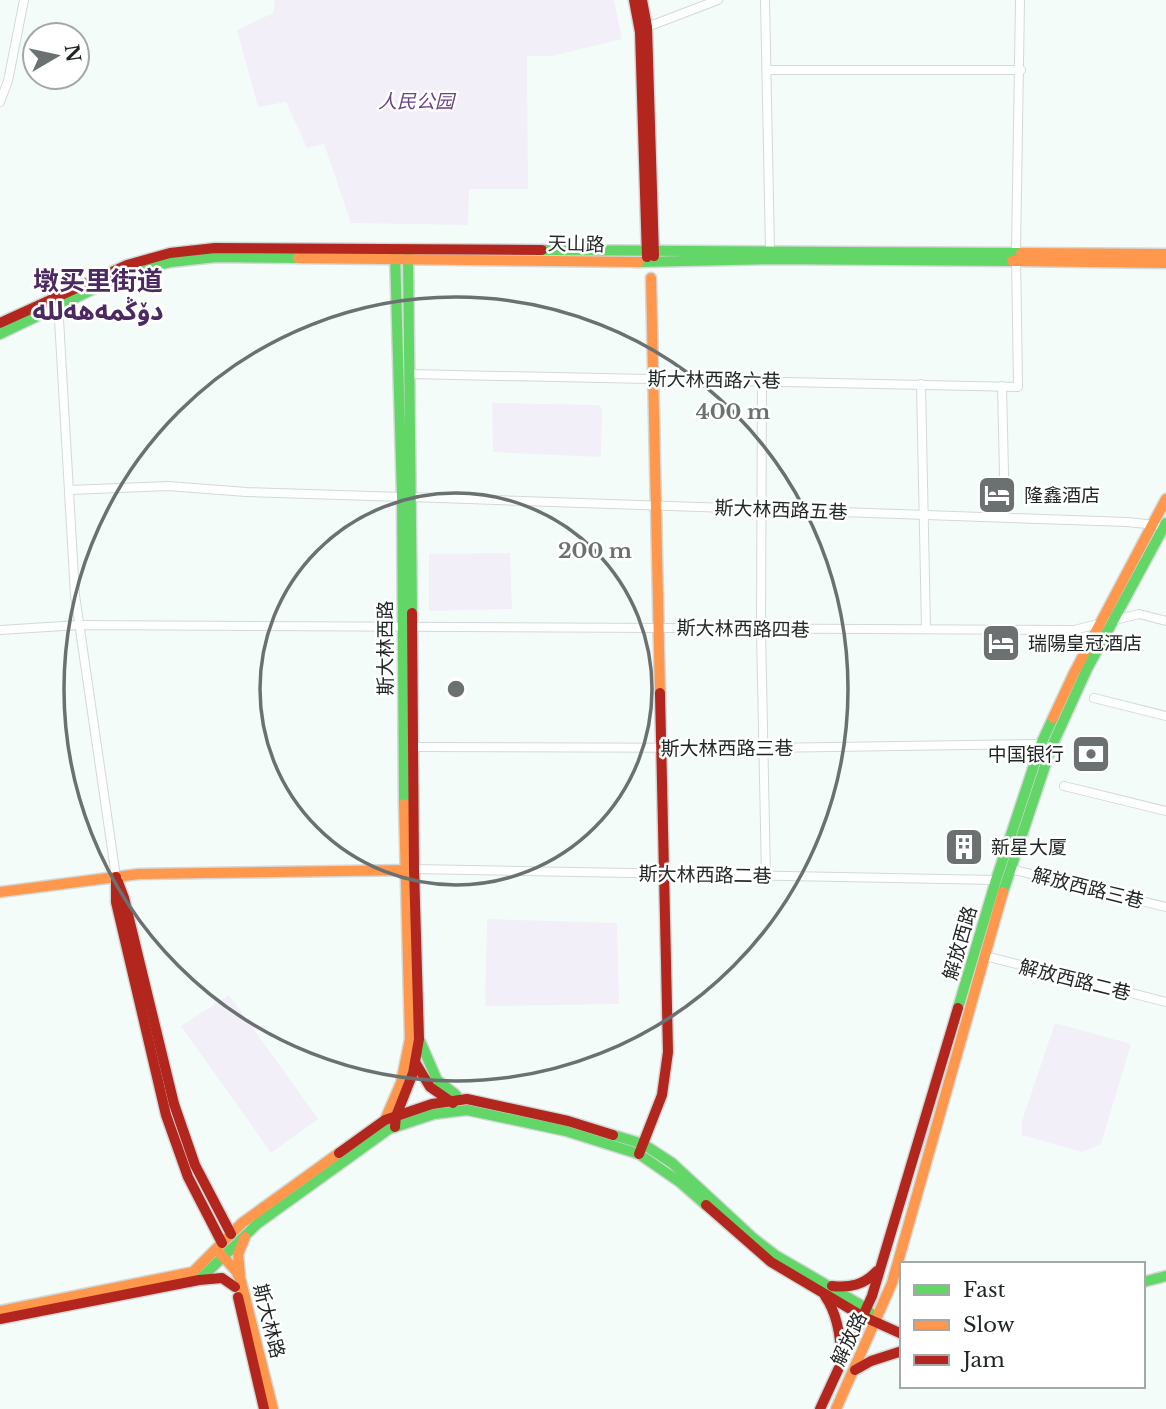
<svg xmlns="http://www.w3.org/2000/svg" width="1166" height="1409" viewBox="0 0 1166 1409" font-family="'Libre Baskerville','Noto Sans Arabic','Noto Sans SC',serif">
	<rect width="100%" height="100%" fill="#f4fcfa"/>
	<g fill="#f2eff9">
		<path d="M275,0H614L622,39L552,56H527L528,189H469L468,225L351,223L324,144L307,148L286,102L258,107L237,30L273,13Z"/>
		<path d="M492,403L599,405L602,409L601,457L493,452Z"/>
		<path d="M510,553L512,609L429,611V554Z"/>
		<path d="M487,919L617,923L619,1004L485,1006Z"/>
		<path d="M229,995L318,1119L271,1153L181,1026Z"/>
		<path d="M1055,1023L1131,1044L1101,1144L1082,1152L1022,1135V1121Z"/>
	</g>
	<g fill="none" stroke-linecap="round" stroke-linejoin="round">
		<g stroke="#d3d9d8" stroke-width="10">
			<g id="street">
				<path d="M765,0L770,250"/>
				<path d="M647,27L718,0"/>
				<path d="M767,70H1021"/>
				<path d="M0,102L8,81L24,0"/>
				<path d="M58,302L75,595L116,877"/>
				<path d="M410,374L1018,387L1016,252L1020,0"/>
				<path d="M762,381L761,630L766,877"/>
				<path d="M921,384L926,629"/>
				<path d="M1002,386L1005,517"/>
				<path d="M70,490L168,486L246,492L402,497"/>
				<path d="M411,497L1127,522L1156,525"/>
				<path d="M0,630L79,625L1074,630L1139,614L1166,621"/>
				<path d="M1094,698L1166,716"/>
				<path d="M413,747L763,748L1041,744"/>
				<path d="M1064,786L1166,811"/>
				<path d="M414,869L996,880"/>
				<path d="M1010,869L1166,907"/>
				<path d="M985,956L1166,1002"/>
			</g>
		</g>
		<g stroke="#d3d9d8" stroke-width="13">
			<g id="fast">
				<path d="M542,250L1021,253"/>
				<path d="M395,253L402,497L404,804"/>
				<path d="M408,255L412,613"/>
				<path d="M639,262L770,259L1012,261"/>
				<path d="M0,334L125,274L171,262L216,257L298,258"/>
				<path d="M1003,892L1051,748L1087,669L1166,523"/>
				<path d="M958,1008L996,880L1041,744L1053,718"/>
				<path d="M420,1041L437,1080L456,1095"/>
				<path d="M613,1135L643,1144L672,1163L753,1238L775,1255L866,1308L877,1321"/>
				<path d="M199,1280L257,1224L389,1129L434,1114L467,1110L566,1131L639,1154L681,1183L706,1205"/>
				<path d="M1143,1282L1166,1276"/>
			</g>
		</g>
		<g stroke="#d3d9d8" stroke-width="13">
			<g id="slow">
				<path d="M1021,253L1166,254"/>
				<path d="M298,258L639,262"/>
				<path d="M1012,261L1166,263"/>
				<path d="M651,278L660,693"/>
				<path d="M1053,718L1074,673L1166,499"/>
				<path d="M0,892L139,874L412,870"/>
				<path d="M385,1120L401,1083L410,1039L404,804"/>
				<path d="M219,1252L236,1271L241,1281L273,1409"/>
				<path d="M240,1275L238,1254L245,1237"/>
				<path d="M0,1311L193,1272L242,1223L339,1153"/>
				<path d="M836,1409L892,1283L1003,892"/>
			</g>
		</g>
		<g stroke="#d3d9d8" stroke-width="13">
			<g id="jam">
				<path d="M634,0L640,32L647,257"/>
				<path d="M642,0L647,27L654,256"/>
				<path d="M0,323L127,265L170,253L215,248L542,250"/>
				<path d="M116,877V902L166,1115L188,1177L222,1243"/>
				<path d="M118,882L124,898L174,1104L195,1165L231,1234"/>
				<path d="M415,1062L430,1087L453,1103"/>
				<path d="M395,1127L396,1116L413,1073L419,1039L414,869L412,613"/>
				<path d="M339,1153L385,1120L432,1104L467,1099L568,1121L613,1135"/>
				<path d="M639,1154L662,1095L668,1052L660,693"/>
				<path d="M706,1205L771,1262L862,1316L902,1334"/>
				<path d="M832,1286C850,1288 864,1285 877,1271"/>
				<path d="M825,1296C838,1315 841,1338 841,1360"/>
				<path d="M238,1297L264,1409"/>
				<path d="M0,1319L199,1280L222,1278L235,1287"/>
				<path d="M855,1370L871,1361L902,1351"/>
				<path d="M820,1409L872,1296L958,1008"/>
			</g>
		</g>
		<use href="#street" stroke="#fdfffe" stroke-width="8"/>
		<use href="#fast" stroke="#63d668" stroke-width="10"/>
		<use href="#slow" stroke="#ff974d" stroke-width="10"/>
		<use href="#jam" stroke="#b3261e" stroke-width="10"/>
	</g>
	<g fill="none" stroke="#6a7170" stroke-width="3.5">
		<circle cx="456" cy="689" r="196"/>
		<circle cx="456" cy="689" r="392"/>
	</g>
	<defs>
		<g id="hotel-square" transform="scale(2.0125)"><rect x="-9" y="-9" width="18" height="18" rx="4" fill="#6a7170" stroke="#fff"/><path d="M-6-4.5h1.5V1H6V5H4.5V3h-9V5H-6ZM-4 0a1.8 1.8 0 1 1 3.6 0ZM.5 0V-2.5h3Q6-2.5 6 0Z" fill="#fff"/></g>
		<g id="bank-square" transform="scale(2.0125)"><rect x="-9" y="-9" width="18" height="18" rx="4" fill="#6a7170" stroke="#fff"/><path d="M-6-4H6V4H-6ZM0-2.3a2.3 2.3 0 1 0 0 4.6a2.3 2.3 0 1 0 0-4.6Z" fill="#fff"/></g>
		<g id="building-square" transform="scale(2.0125)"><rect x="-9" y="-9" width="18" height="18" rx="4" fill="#6a7170" stroke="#fff"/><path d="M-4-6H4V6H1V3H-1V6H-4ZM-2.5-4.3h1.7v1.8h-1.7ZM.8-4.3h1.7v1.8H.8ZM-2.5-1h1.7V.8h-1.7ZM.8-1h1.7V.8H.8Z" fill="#fff"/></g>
	</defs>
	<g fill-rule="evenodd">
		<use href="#hotel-square" x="997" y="495"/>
		<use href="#hotel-square" x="1001" y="643"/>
		<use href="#bank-square" x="1091" y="754"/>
		<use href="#building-square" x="964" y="847"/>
	</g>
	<g text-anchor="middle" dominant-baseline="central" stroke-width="5" stroke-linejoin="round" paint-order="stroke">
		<g font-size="19" font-style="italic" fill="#6b4283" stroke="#fff">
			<text x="416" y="101">人民公园</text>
		</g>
		<g font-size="19" fill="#1f2625" stroke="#fff">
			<text transform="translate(576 244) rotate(1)">天山路</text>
			<text transform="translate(714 380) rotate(1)">斯大林西路六巷</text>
			<text transform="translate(781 510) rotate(2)">斯大林西路五巷</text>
			<text transform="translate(743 629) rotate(1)">斯大林西路四巷</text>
			<text transform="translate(385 648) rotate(-90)">斯大林西路</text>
			<text x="727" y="748">斯大林西路三巷</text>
			<text transform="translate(705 875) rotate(1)">斯大林西路二巷</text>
			<text transform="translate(1088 888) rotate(14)">解放西路三巷</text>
			<text transform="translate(960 943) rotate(-74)">解放西路</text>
			<text transform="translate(1075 980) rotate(14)">解放西路二巷</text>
			<text transform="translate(269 1321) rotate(76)">斯大林路</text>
			<text transform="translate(849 1339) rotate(-65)">解放路</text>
		</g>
		<g font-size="19" fill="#1f2625" stroke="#fff" text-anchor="start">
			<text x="1024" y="495">隆鑫酒店</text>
			<text x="1028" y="643">瑞陽皇冠酒店</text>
			<text x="1064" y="754" text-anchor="end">中国银行</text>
			<text x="991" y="847">新星大厦</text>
		</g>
		<g font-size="26" font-weight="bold" fill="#4c2960" stroke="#fff">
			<text x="98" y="281">墩买里街道<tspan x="98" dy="30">دۆڭمەھەللە</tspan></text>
		</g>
	</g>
	<circle cx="456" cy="689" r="10" fill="#6a7170" stroke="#fff" stroke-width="3.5"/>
	<g font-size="21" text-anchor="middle" font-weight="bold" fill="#6a7170" stroke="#fff" stroke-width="5" stroke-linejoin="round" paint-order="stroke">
		<text x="733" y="419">400 m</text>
		<text x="595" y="558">200 m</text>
	</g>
	<rect x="900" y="1262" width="245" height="126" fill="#ffffff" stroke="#a5a8a8" stroke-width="2"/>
	<rect x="914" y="1285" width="35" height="10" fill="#63d668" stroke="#a5a8a8" stroke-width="2"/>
	<text x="963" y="1297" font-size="21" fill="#1f2625">Fast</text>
	<rect x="914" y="1320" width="35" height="10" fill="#ff974d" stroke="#a5a8a8" stroke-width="2"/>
	<text x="963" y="1332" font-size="21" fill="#1f2625">Slow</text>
	<rect x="914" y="1355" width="35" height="10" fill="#b3261e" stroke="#a5a8a8" stroke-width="2"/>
	<text x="963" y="1367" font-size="21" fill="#1f2625">Jam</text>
	<g transform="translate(56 56) rotate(81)"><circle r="33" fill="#ffffff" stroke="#a5a8a8" stroke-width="2"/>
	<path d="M0-5L12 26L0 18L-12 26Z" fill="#6a7170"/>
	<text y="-10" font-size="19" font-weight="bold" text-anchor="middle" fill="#1f2625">N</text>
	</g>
</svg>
